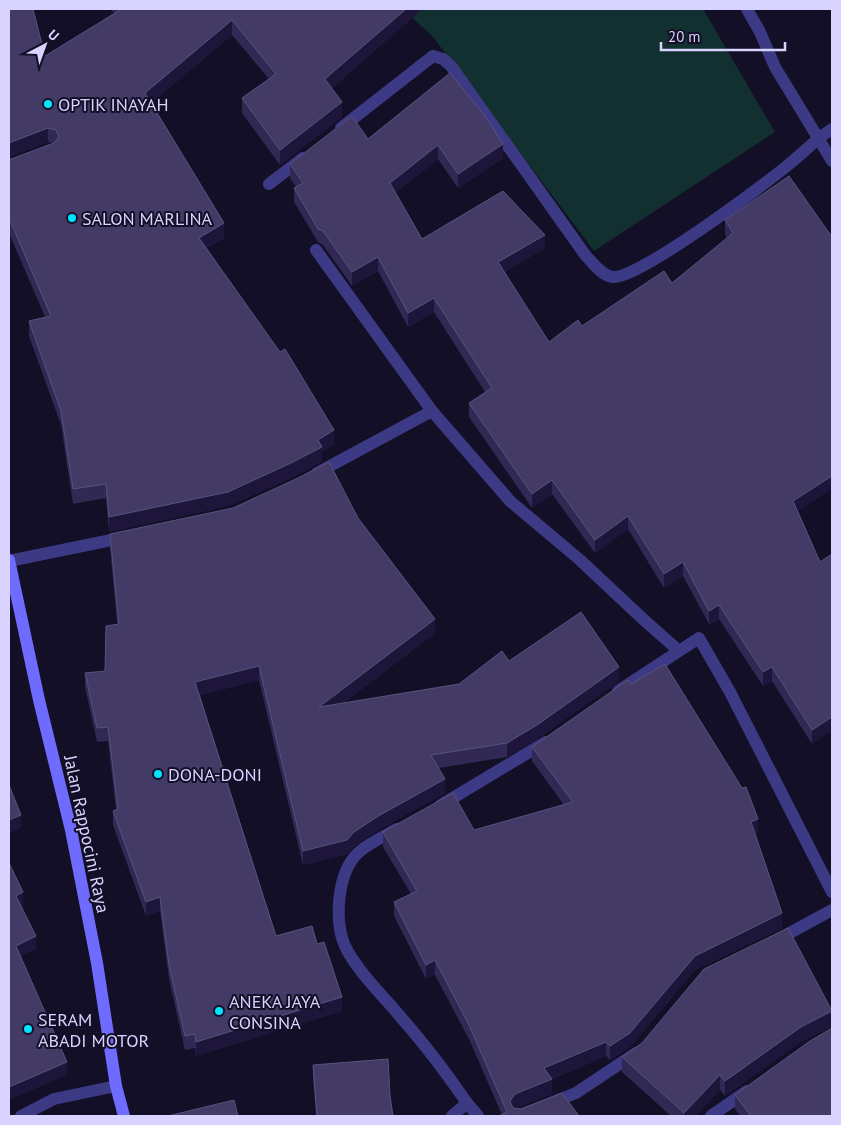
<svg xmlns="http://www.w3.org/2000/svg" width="841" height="1125" viewBox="0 0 841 1125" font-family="'PT Sans',sans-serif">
	<rect width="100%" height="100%" fill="#130f26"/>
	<path fill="#12302f" d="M403,9H703L775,132L594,251L433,37Z"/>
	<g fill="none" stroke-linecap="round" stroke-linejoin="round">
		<g stroke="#3d3a85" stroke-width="12">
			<path d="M747,9L760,32L775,67L832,161"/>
			<path d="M341,128L433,56L443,59L451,66L586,256C593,263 602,276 613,277C637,280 764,185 788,165C803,153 816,139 832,129"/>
			<path d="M269,184L303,158"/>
			<path d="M316,250L432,411L510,501L580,560L644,620L678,650"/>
			<path d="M317,473L432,411"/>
			<path d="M9,561L126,537"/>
			<path d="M618,691L699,638L730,692L832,892"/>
			<path d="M441,805L546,742"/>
			<path d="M397,829C385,836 369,843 358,853C337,873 334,921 345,946C356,970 387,1000 404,1021C427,1047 447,1074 467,1103L452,1116"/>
			<path d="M775,941L832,910"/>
			<path d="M467,1103L478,1116"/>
			<path d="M21,1116L54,1099L116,1086"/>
			<path d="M518,1116L576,1093L636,1053"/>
			<path d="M711,1116L747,1091"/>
		</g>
		<path stroke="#6f6bff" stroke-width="12" d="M9,560L39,700L71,830L97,963L116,1086L124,1116"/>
	</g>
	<g fill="#312854">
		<path d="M9,9L45,56L114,14L111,9H422L332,88L342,117L280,165L242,113V98L269,79L232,35L151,103L224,238L206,248L334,445L322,452V461L291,478L228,506L109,532L106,498L73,504L61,425L29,336V321L45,317L9,233V159H11L53,143L48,142L9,157Z"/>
		<path d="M450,73L503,158L458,188L438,159L395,193L422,239L545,248L504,272L549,342L672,283L727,238L725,234V220L789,176L798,511L820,562L812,744L772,681L763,686L719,619L709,624L683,576L664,588L628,529L595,553L552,494L532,508L469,417V403L485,392L434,312L408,327L378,271L352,286L323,245L318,242L294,202V188L296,187L290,178V164L368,139Z"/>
		<path d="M358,518L435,633L343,703L459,684L509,661L619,681L537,739L507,757L439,768L445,793L380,829L354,846L347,854L303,865L259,680L200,695L276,936L317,944L342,1011L196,1056L195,1048L185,1050L169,979L160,911L146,916L113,825V811L116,810L108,741L97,742L85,687V673L105,671L117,624L110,548V534Z"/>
		<path d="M631,684L758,833L755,834L782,928L695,970L630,1047L610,1060L606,1056L552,1079V1094L516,1108L502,1115L469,1039L435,975L426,979L394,916V902L411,894L383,847V832L474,830L564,805L532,761V747Z"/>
		<path d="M832,1026L801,1042L725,1096L720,1090L695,1116H671L622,1072V1057Z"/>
		<path d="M313,1065L390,1096L393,1116H316L313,1079Z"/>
		<path d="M735,1095L832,1116H740L735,1109Z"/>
	</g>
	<g fill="#1d163a">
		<path d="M406,9H422L325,94V79Z"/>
		<path d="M232,20V35L145,108V93Z"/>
		<path d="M342,102V117L280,165V150Z"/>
		<path d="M48,128V142L9,157V143Z"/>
		<path d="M503,144V158L458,188V174Z"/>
		<path d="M438,145V159L390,197V183Z"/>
		<path d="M224,223V238L199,252V238Z"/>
		<path d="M545,235V248L498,276V262Z"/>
		<path d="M378,257V271L352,286V272Z"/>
		<path d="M434,298V312L408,327V313Z"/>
		<path d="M334,430V445L322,452V461L291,478L228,506L109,532V517L318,440Z"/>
		<path d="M832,476V489L793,514V501Z"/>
		<path d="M552,480V494L532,508V494Z"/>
		<path d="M628,516V529L595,553V540Z"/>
		<path d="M683,562V576L664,588V574Z"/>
		<path d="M719,605V619L709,624V611Z"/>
		<path d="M435,619V633L319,721V707Z"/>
		<path d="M259,666V680L195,696V682Z"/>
		<path d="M619,667V681L537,739L507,757V743Z"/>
		<path d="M772,667V681L763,686V672Z"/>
		<path d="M832,717V731L812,744V730Z"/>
		<path d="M445,779V793L380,829L354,846L347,854L303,865V851L354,832L380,815Z"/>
		<path d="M21,815V828L9,833V820Z"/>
		<path d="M758,819V833L751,836V822Z"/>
		<path d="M23,892V905L16,909V896Z"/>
		<path d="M160,897V911L146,916V902Z"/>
		<path d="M782,913V928L695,970L630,1047L610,1060V1046L695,956Z"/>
		<path d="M36,936V949L16,959V946Z"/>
		<path d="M435,960V975L426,979V965Z"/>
		<path d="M342,997V1011L196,1056V1042Z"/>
		<path d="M832,1011V1026L801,1042L725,1096V1081L801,1027Z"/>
		<path d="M606,1042V1056L544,1082V1068Z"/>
		<path d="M67,1062V1075L9,1100V1087Z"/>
		<path d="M720,1075V1090L695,1116H684V1113Z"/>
		<path d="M552,1079V1094L515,1109L510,1115V1101L515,1094Z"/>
	</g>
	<g fill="#433a66" stroke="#5a527e">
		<path d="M9,9H33L45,56L120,10V9H406L325,79L342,102L280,150L242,98L276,74L232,20L145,93L224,223L199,238L280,352L285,349L334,430L318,440L322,447L291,463L228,492L109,517L106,484L73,489L61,411L29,321L51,316L9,218V159H11L54,143L59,137L56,130L48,128L9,143Z"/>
		<path d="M450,73L485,116L503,144L458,174L438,145L390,183L422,239L503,191L545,235L498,262L549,342L578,320L582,326L664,271L672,283L733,233L725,220L789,176L832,237V476L793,501L820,562L832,554V717L812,730L772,667L763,672L719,605L709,611L683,562L664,574L628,516L595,540L552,480L532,494L469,403L492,388L434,298L408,313L378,257L352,272L323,231L318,229L294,188L303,183L290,164L352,116L368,139Z"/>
		<path d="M329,462L358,518L435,619L319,707L459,684L502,651L509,661L581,612L619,667L537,725L507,743L431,755L445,779L380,815L354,832L347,840L303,851L259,666L195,682L276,936L312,926L317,944L324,942L342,997L196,1042L195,1034L185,1036L169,965L160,897L146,902L113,811L118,809L108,727L97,728L85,673L105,671L106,626L119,624L110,534L233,508L298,478Z"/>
		<path d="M665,664L742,788L746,787L758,819L751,822L782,913L695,956L630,1033L610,1046L606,1042L544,1068L552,1079L515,1094L510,1101L513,1108L521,1109L562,1093L579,1116H499L507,1112L469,1025L435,960L426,965L394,902L417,891L383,832L453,793L474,830L573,802L532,747L628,680L631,684Z"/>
		<path d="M9,785L21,815L9,820Z"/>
		<path d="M9,863L23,892L16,896L36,936L16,946L67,1062L9,1087Z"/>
		<path d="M788,928L832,1011L801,1027L725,1081L720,1075L684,1113L622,1057L642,1043L704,969Z"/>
		<path d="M832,1028V1116H751L735,1095L810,1041Z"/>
		<path d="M388,1059L390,1096L393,1116H317L313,1065Z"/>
		<path d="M234,1100L238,1116H168Z"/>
	</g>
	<g fill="#00e5ff" stroke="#130f26" stroke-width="2">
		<circle cx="48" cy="104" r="5"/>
		<circle cx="72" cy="218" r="5"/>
		<circle cx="158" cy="774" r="5"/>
		<circle cx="219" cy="1011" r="5"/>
		<circle cx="28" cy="1029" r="5"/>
	</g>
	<g text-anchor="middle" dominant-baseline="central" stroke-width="4" stroke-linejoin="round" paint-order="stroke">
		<g font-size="18" fill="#d9d4ff" stroke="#130f26" text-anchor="start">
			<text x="58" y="104">OPTIK INAYAH</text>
			<text x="82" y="218">SALON MARLINA</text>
			<text x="168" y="774">DONA-DONI</text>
			<text x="229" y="1001">ANEKA JAYA<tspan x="229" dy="21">CONSINA</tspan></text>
			<text x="38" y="1019">SERAM<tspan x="38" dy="21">ABADI MOTOR</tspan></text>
		</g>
		<g font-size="18" fill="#d9d4ff" stroke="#130f26">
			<text transform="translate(87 834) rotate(78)">Jalan Rappocini Raya</text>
		</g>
	</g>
	<rect width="841" height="1125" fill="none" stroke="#d9d4ff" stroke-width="20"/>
	<g transform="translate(45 45) rotate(41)" stroke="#130f26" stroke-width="4" paint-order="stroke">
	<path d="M0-4L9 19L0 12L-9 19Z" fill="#d9d4ff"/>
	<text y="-8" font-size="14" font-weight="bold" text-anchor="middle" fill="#d9d4ff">U</text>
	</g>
	<path d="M661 42v8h124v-8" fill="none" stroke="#d9d4ff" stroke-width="2.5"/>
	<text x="668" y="42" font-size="15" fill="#d9d4ff" stroke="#130f26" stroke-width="4" paint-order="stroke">20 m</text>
</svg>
